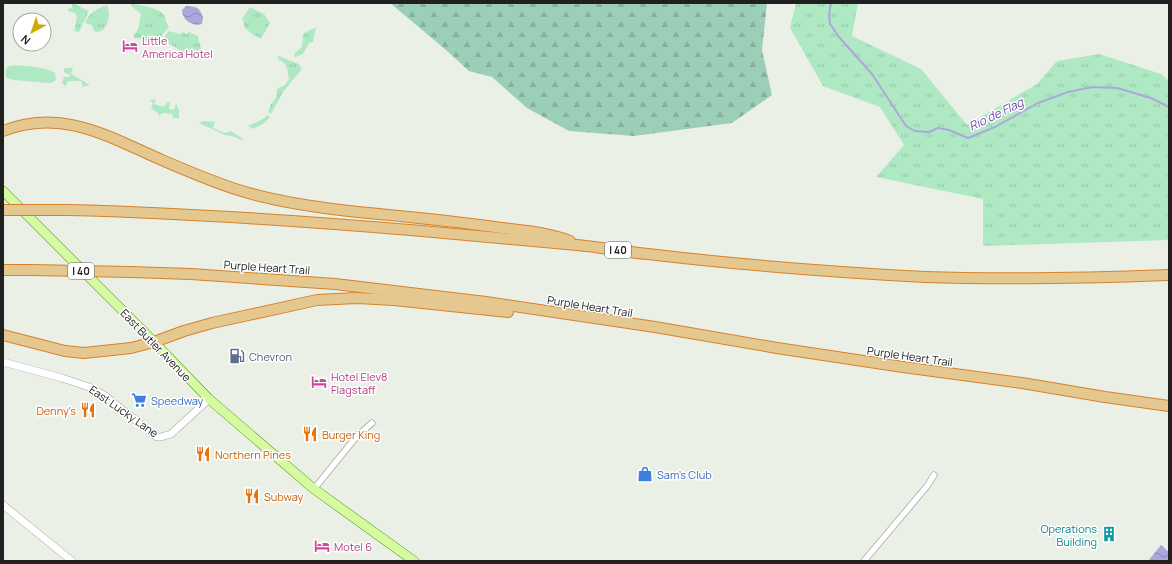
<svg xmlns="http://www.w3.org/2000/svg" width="1172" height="564" viewBox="0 0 1172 564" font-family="Manrope,sans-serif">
	<defs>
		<pattern id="grass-tufts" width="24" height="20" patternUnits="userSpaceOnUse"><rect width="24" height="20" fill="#aee9c3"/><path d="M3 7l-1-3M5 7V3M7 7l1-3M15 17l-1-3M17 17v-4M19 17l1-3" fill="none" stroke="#95c8a7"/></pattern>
		<pattern id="forest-firs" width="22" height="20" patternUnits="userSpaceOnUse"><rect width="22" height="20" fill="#9ccfb8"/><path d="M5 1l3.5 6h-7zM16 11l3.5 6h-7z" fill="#86b19e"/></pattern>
		<pattern id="water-waves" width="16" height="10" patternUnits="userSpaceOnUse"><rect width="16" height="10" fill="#aca8dd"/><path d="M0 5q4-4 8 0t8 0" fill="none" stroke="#8c88b3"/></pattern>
	</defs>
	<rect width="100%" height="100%" fill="#ebf0e7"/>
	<g fill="url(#grass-tufts)">
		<path d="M72,3L89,11L79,32L74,31L77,17L75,13L68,11V9L72,7Z"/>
		<path d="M131,3C140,6 159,7 164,15C166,19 166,23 169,27L163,34L159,42L153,44L142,39L134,38V35L138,29L141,14L131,6Z"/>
		<path d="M796,3H858L852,36L921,69L967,125L1037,84L1057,61L1099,54L1161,74L1169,81V240L983,246V199L876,177L904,145L880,107L823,86L790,28Z"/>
		<path d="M107,5C111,15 109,31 96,32L94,31L92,25L85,23C89,12 97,9 107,5Z"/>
		<path d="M250,7L264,14L270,23L261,39C256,36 246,31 244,26C244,23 244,21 242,19Z"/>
		<path d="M316,28L313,42L309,43L303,54L295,57L294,54L302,47L303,34L312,29Z"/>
		<path d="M169,31L180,34L185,31L184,33L186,34L189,32L198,36L202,53L198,56L191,52L181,51L163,40L166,34Z"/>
		<path d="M278,56L299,64L302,69L283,92L271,114L268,112L271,104L276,98L277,89L285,85L289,79C287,70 288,63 278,59Z"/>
		<path d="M267,115L270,117L263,124L253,129L248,126C253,123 264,120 267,115Z"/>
	</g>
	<path fill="url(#forest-firs)" d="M390,3H767L762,50L772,95L732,123L634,136L569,131L527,108L492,77L469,71L446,50Z"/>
	<g fill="#aee9c3">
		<path d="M9,66C20,64 47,67 55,73L56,79L54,82L49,83L13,80L7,78L5,75L6,69Z"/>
		<path d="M66,68H73L71,74L90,85L83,87L81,81H68L66,86H65L62,83L64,77H69L70,75L64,72V69Z"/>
		<path d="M156,99L154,104L164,107L167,102H169L170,103L169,109L174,110L176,104L179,110V118H173L172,114L163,113L159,116L158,113L151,108L153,104L150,100Z"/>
		<path d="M204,121L215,122L213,128L225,133L231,131L245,140L239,139L232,136L225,135L199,123Z"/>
	</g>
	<g fill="url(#water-waves)">
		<path d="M186,6C196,7 199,6 203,17L202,24C192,27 182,20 182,10Z"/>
		<path d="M1161,545L1169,552V561H1148Z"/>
	</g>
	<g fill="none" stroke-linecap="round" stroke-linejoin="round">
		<path stroke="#aca8dd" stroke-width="2" d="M831,3L829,15L830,24L839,37L872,74L906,126L915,131L929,132L938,128L949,130L968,138L995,127L1038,103L1068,92L1092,87L1117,88L1151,98L1169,107"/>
		<g stroke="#a7a7a7" stroke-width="7">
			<g id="minor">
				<path d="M314,489L357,436L372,423"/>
				<path d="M864,561L928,485L934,475"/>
			</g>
		</g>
		<g stroke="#a7a7a7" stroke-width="8">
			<g id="tertiary">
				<path d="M3,362L62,378L92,388L105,396L157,437H161L171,434L209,399"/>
				<path d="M3,505L72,561"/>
			</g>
		</g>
		<g stroke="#4c9803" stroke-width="10">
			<path id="primary" d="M3,191L154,342L209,399L314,489L414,561"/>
		</g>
		<g stroke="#d8812a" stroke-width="12">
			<g id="motorway">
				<path d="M3,131C60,109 104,134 155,157C185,170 214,183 245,192C282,203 320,208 358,212C401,216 444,220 487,226C514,230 544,231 570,241"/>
				<path d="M68,210C186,213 304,221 422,231C474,236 525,240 577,245C601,247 624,252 648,254C740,265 833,272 925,277C1006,280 1088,278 1169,275"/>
				<path d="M3,270H32"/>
				<path d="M130,272L191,274L335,284L486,302L655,327L777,348L903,367L1022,383L1105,397L1169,406"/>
				<path d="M3,335L65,351L84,353L131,348L154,342L184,331L212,323L317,300L357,298L394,300L508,312"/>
			</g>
		</g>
		<use href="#minor" stroke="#fff" stroke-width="5.5"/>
		<use href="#tertiary" stroke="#fff" stroke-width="7"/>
		<use href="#primary" stroke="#d6faa2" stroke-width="9"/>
		<use href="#motorway" stroke="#e5c890" stroke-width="10"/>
		<g stroke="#d8812a" stroke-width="12" stroke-linecap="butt">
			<g id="motorway-bridge">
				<path d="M3,210H68"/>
				<path d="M32,270L130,272"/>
			</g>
		</g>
		<use href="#motorway-bridge" stroke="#e5c890" stroke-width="10"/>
	</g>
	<defs>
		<g id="hotel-bare" transform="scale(1.2)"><path d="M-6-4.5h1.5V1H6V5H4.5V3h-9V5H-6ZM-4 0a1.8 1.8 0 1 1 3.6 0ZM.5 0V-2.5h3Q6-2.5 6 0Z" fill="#d1479c" stroke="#fff" stroke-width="2.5" paint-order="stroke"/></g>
		<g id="fuel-bare" transform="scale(1.2)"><path d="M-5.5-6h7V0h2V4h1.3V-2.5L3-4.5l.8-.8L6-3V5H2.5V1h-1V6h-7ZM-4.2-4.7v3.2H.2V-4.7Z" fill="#5c6f8a" stroke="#fff" stroke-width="2.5" paint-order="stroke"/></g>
		<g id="supermarket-bare" transform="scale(1.2)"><path d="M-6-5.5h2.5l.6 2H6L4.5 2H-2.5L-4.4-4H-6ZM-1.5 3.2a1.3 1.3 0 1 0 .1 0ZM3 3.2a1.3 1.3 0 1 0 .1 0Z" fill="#3f7fe0" stroke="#fff" stroke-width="2.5" paint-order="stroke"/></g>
		<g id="restaurant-bare" transform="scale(1.2)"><path d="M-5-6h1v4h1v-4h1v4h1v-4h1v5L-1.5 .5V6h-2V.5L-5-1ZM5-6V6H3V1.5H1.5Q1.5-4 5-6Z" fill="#e8710a" stroke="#fff" stroke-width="2.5" paint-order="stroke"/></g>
		<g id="shop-bare" transform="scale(1.2)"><path d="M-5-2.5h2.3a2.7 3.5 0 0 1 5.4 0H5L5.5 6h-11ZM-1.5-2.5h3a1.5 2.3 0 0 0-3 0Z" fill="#3f7fe0" stroke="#fff" stroke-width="2.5" paint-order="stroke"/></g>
		<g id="building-bare" transform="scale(1.2)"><path d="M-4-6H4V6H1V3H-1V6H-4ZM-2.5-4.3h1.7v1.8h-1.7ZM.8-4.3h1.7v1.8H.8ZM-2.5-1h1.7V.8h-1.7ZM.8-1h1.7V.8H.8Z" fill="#0f9aa8" stroke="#fff" stroke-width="2.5" paint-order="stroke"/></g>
	</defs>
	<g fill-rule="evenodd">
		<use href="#hotel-bare" x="130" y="46"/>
		<use href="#fuel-bare" x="237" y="356"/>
		<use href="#hotel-bare" x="319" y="382"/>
		<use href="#supermarket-bare" x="139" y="400"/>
		<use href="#restaurant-bare" x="88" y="410"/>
		<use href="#restaurant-bare" x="310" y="434"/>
		<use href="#restaurant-bare" x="203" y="454"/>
		<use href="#shop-bare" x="645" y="474"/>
		<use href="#restaurant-bare" x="252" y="496"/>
		<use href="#building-bare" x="1109" y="534"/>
		<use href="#hotel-bare" x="322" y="546"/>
	</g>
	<g text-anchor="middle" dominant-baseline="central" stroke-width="3" stroke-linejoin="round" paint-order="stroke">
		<g fill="#fff" stroke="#636363" stroke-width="1">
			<rect x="605" y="242" width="26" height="16" rx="3"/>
			<rect x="68" y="263" width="26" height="16" rx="3"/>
		</g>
		<g font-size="10" font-weight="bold" fill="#202020">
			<text x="618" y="250">I 40</text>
			<text x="81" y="271">I 40</text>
		</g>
		<g font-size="11" fill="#b23c85" stroke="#fff" text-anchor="start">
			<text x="142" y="40">Little<tspan x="142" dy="13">America Hotel</tspan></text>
			<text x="331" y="376">Hotel Elev8<tspan x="331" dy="13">Flagstaff</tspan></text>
			<text x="334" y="546">Motel 6</text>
		</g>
		<g font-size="11" fill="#202020" stroke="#fff">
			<text transform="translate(267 267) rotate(4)">Purple Heart Trail</text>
			<text transform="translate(590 306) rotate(9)">Purple Heart Trail</text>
			<text transform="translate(156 345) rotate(46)">East Butler Avenue</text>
			<text transform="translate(910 356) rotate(8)">Purple Heart Trail</text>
			<text transform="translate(124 411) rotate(35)">East Lucky Lane</text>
		</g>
		<g font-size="11" fill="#4e5e75" stroke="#fff" text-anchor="start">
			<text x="249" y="356">Chevron</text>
		</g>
		<g font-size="11" fill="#366cbe" stroke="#fff" text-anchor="start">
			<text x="151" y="400">Speedway</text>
			<text x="657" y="474">Sam's Club</text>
		</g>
		<g font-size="11" fill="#c56008" stroke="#fff" text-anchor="start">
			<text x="76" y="410" text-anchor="end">Denny's</text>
			<text x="322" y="434">Burger King</text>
			<text x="215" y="454">Northern Pines</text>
			<text x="264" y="496">Subway</text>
		</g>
		<g font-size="11" fill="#0d838f" stroke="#fff" text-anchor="end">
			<text x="1097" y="528">Operations<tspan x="1097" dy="13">Building</tspan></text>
		</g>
		<g font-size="12" font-style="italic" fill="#6f4dae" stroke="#fff">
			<text transform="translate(996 114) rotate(-26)">Rio de Flag</text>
		</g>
	</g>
	<rect width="1172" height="564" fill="none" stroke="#202020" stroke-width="8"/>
	<g transform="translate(32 32) rotate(220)"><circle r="19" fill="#ffffff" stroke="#a6a6a6"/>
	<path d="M0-3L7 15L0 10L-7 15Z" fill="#cbac04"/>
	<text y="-6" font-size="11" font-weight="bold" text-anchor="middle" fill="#202020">N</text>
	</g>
</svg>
